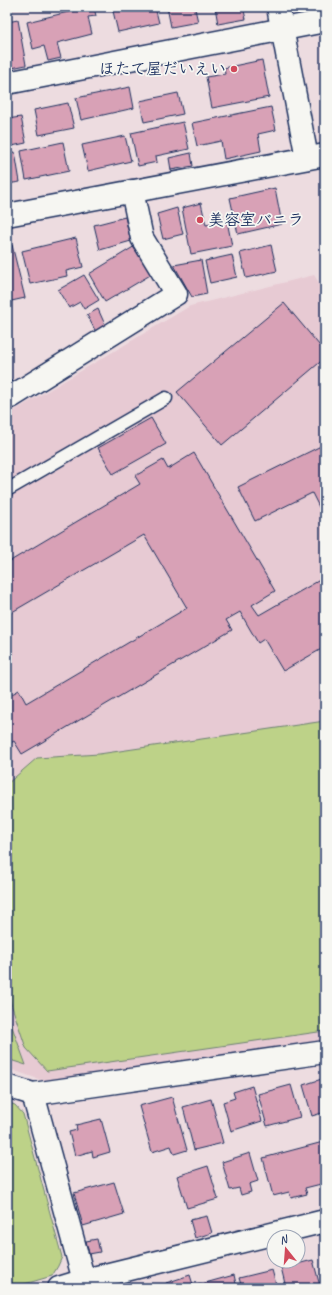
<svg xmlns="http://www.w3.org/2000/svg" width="332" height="1295" viewBox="0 0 332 1295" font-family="Caveat,'Klee One',sans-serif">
	<rect width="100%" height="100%" fill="#eddce0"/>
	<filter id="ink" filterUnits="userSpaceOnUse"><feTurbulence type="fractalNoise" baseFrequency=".025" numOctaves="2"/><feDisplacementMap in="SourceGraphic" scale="8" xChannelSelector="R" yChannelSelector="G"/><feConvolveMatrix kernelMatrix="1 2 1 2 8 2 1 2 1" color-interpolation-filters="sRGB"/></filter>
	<g filter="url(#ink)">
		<path fill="#e7cad3" d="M314,275L325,292V1041L44,1081L7,1068V415L190,306Z"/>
		<g fill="#bdd288" stroke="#6c8073">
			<path d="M325,721V1031L47,1071L26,1048L7,992V784L37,758L99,754Z"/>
			<path d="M7,1013L26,1065L7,1059Z"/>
			<path d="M7,1102L15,1105L23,1114L62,1257L58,1266L52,1276L11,1288H7Z"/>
		</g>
		<g fill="#d8a1b6" stroke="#1b2f5e">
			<path d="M89,7H94L96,16L88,17L92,34L57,43L61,58L48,61L44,46L33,49L27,22Z"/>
			<path d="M112,7H155L159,23L118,32Z"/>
			<path d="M167,7H205L195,9L198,22L171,27Z"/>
			<path d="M215,7H243L246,19L218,24Z"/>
			<path d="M18,20L26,65L7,69V22Z"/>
			<path d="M262,60L269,97L212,108L206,77L225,74L224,68Z"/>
			<path d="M130,87L134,108L81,120L76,98Z"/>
			<path d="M178,93L183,114L144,122L140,101Z"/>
			<path d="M68,103L74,128L39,135L34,110Z"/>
			<path d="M271,107L276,130L258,134L261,151L224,159L221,141L197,146L192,123Z"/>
			<path d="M21,117L26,143L7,147V119Z"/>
			<path d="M183,122L189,149L156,156L157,162L138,166L131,133Z"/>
			<path d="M125,136L131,161L88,171L82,145Z"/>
			<path d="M63,142L69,171L26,180L21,151Z"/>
			<path d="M15,152L20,182L7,184V153Z"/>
			<path d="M191,153L193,166L171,170L169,158Z"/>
			<path d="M275,188L282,224L238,234L230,198Z"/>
			<path d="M201,203L206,225L227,221L232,246L191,254L182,208Z"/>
			<path d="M177,208L183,234L163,239L157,214Z"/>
			<path d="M125,217L131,241L100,250L94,225Z"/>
			<path d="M76,238L83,267L66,271L67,276L30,284L22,251Z"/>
			<path d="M12,245L25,298L7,302V246Z"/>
			<path d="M271,245L277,271L246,278L240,253Z"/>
			<path d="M135,246L152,274L105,302L89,274Z"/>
			<path d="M232,255L237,277L210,283L205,261Z"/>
			<path d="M201,260L207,294L192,297L174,265Z"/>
			<path d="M84,275L99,300L84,309L80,302L69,308L58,290Z"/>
			<path d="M284,303L325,352V358L222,445L177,392Z"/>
			<path d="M98,309L107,329L97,334L87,315Z"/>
			<path d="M151,418L166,444L113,474L98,448Z"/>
			<path d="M325,444V519L312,493L255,521L238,487Z"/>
			<path d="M194,453L275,591L252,605L259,615L325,577V647L283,671L264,639L258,643L240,612L226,620L232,630L22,754L14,741L7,745V697L19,690L26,703L187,608L144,535L7,615V563L140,484L135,476L163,460L168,469Z"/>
			<path d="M325,1078V1112L312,1116L303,1085Z"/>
			<path d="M291,1085L300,1117L267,1126L258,1094Z"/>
			<path d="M252,1086L262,1121L231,1131L223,1102L235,1098L233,1092Z"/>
			<path d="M172,1097L187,1150L174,1154L171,1146L152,1152L139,1106Z"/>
			<path d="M211,1099L223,1143L194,1150L183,1107Z"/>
			<path d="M101,1119L110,1152L93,1157L92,1151L75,1156L69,1132L77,1130L76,1125Z"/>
			<path d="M323,1142L325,1149V1183L305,1188L307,1194L291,1198L289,1192L273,1196L263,1158Z"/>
			<path d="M250,1153L258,1181L249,1184L251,1192L241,1195L239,1188L230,1190L222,1162Z"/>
			<path d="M208,1166L218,1199L187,1208L177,1176Z"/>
			<path d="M114,1182L124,1214L83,1226L74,1193Z"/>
			<path d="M207,1216L212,1233L195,1238L190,1220Z"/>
			<path d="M97,1239L100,1252L89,1254L86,1241Z"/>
			<path d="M313,1260L320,1286L313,1288H286L280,1263L291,1261L293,1265Z"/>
			<path d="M272,1270L277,1288H242L239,1278Z"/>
			<path d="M190,1275L194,1288H164L167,1287L166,1283Z"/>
			<path d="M234,1275L237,1288H199L198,1285Z"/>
		</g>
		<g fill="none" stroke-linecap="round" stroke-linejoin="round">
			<g stroke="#1b2f5e" stroke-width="15">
				<path id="service" d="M7,490L166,398"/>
			</g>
			<g stroke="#1b2f5e" stroke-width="25">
				<g id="minor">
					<path d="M7,83L325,21"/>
					<path d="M7,215L325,155"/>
					<path d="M7,392L11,397L176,294L142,238L132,191"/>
					<path d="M7,1086L33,1094L325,1052"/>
					<path d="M33,1094L86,1288"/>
					<path d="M59,1288L85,1280L325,1221"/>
				</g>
			</g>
			<g stroke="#1b2f5e" stroke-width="25">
				<path id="tertiary" d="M278,7L307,158"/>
			</g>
			<use href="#service" stroke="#f6f6f2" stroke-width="12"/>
			<use href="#minor" stroke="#f6f6f2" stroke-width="22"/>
			<use href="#tertiary" stroke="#f6f6f2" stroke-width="22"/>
		</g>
	</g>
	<g fill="#d1495b" stroke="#f6f6f2" stroke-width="1.5">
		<circle cx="234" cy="69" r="4"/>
		<circle cx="200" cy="220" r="4"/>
	</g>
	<g text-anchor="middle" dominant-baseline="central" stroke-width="3.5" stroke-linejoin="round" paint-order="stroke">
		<g font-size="16" font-weight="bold" fill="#1b2f5e" stroke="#f6f6f2" text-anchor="end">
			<text x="226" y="69">ほたて屋だいえい</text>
			<text x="208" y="220" text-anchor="start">美容室バニラ</text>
		</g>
	</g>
	<rect width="332" height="1295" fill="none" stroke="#f6f6f2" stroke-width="24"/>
	<rect x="12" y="12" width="308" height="1271" fill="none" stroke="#1b2f5e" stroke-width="1.5" filter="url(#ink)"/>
	<g transform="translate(286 1249) rotate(343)"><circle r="19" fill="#f6f6f2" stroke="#9ea6b7"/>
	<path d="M0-3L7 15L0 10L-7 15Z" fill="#d1495b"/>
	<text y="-6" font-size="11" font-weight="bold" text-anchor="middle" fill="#1b2f5e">N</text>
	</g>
</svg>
